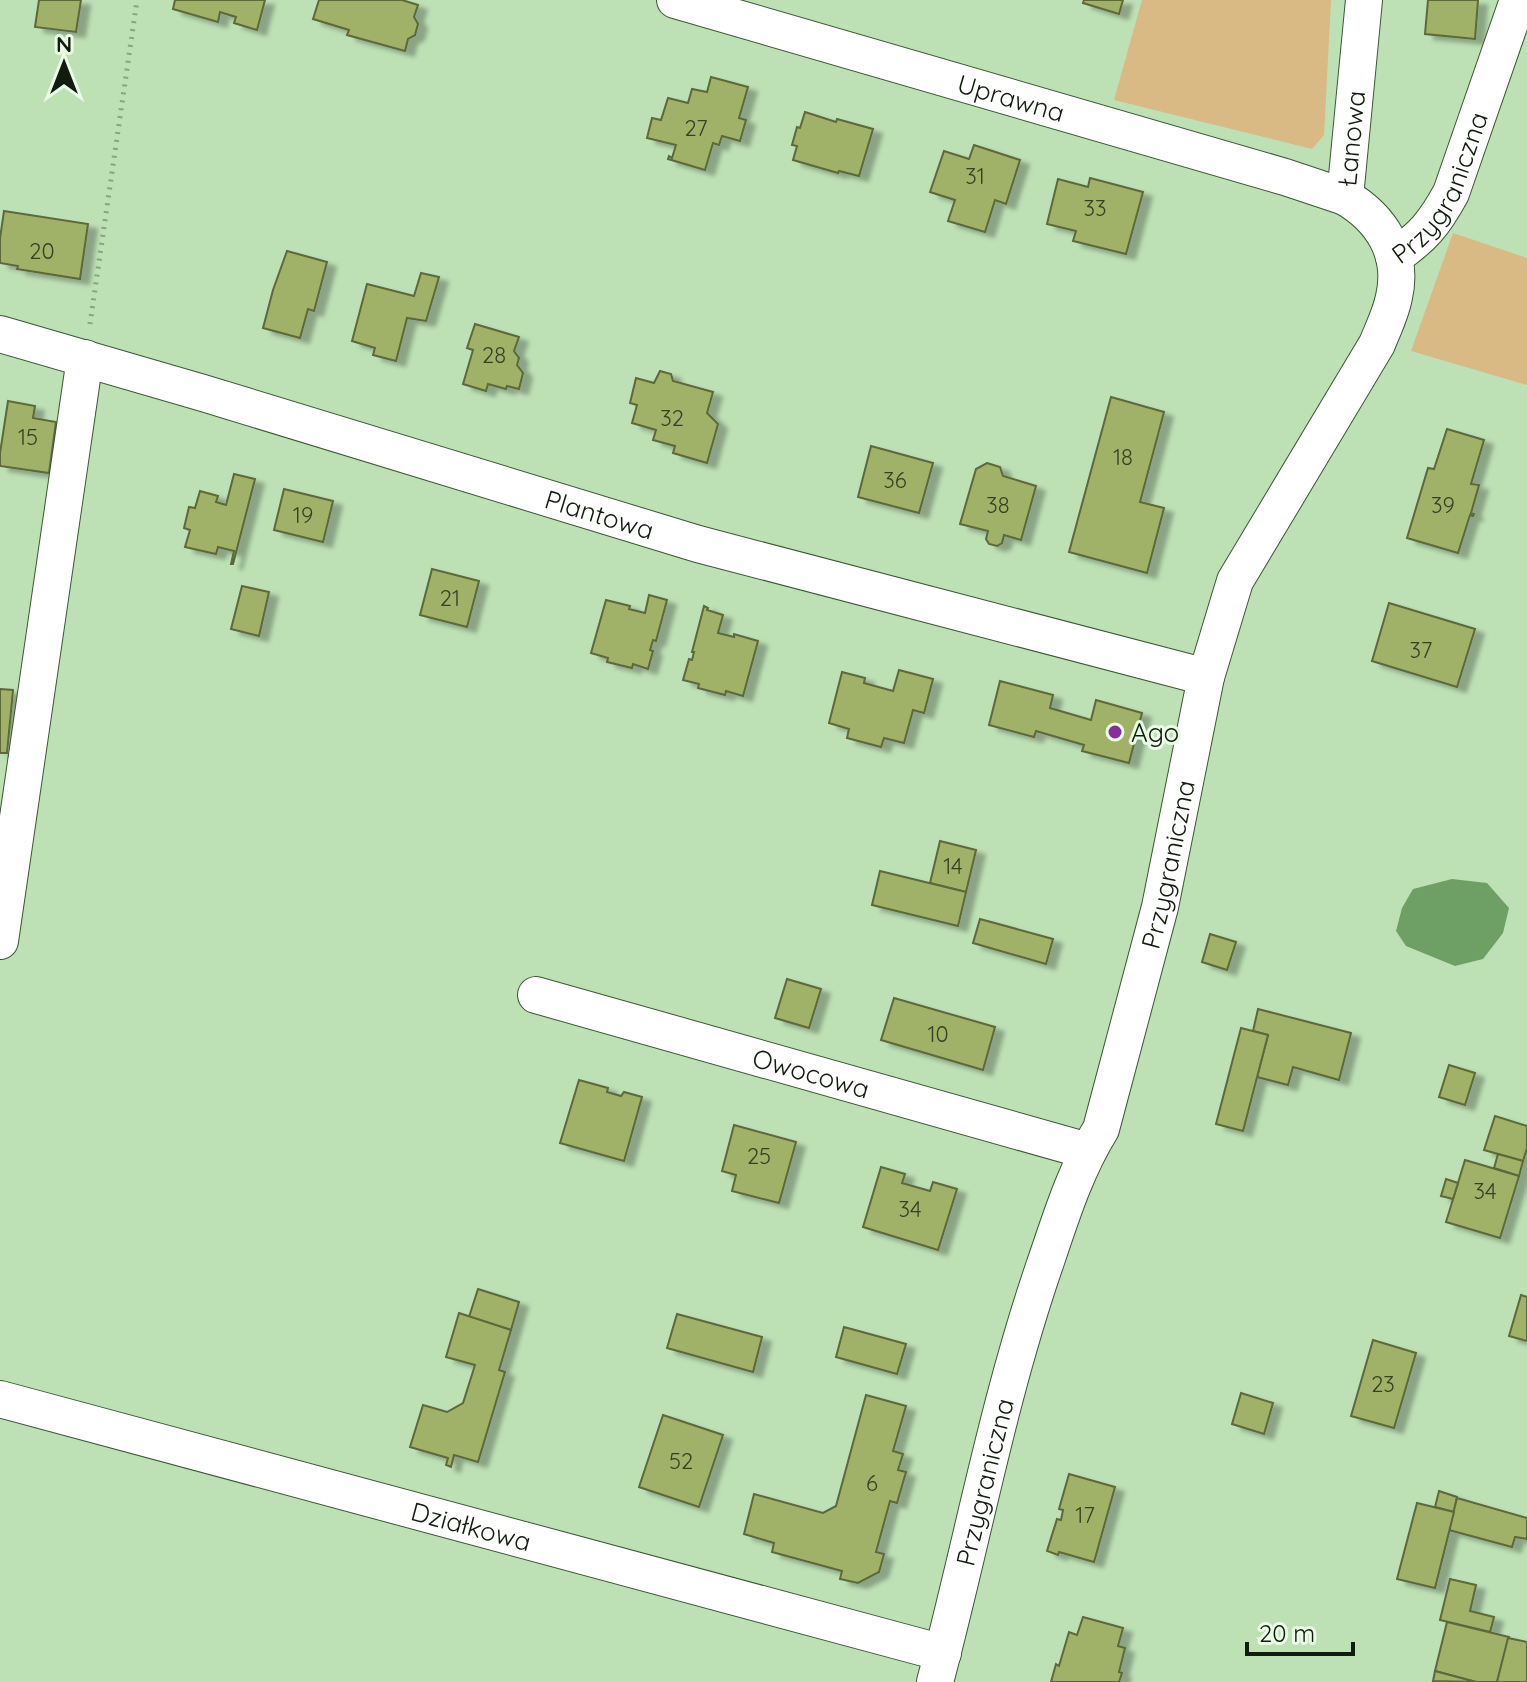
<svg xmlns="http://www.w3.org/2000/svg" width="1527" height="1682" viewBox="0 0 1527 1682" font-family="Quicksand,sans-serif">
	<defs>
		<filter id="shadow"><feDropShadow dx="9" dy="5" stdDeviation="2" flood-color="#0004"/></filter>
	</defs>
	<rect width="100%" height="100%" fill="#bde0b5"/>
	<g fill="#d9b984">
		<path d="M1142,0H1331L1324,135L1312,149L1114,100Z"/>
		<path d="M1453,233L1527,258V385L1411,351Z"/>
	</g>
	<path fill="#6e9f64" d="M1452,879L1487,883L1509,908L1503,933L1483,959L1455,966L1406,946L1396,931L1402,908L1413,889Z"/>
	<g fill="#a0b268" stroke="#5d683a" stroke-width="2" filter="url(#shadow)">
		<path d="M39,0H81L76,32L35,27Z"/>
		<path d="M175,0H265L257,30L234,23L236,17L220,12L218,22L173,9Z"/>
		<path d="M319,0H402L418,5L414,17L418,24L415,35L408,39L405,51L347,35L349,30L313,19Z"/>
		<path d="M1084,0H1123L1119,14L1083,3Z"/>
		<path d="M1428,0H1478L1475,39L1425,34Z"/>
		<path d="M711,77L748,87L739,118L746,120L740,141L722,136L719,145L713,143L705,170L668,159L669,156L672,158L676,145L647,138L652,118L661,120L668,98L688,103L692,89L707,92Z"/>
		<path d="M805,112L836,122L837,119L873,129L859,176L839,171L838,173L793,160L797,146L792,145L797,127L800,128Z"/>
		<path d="M974,145L1020,160L1006,204L995,200L985,232L948,221L955,200L930,192L944,151L969,159Z"/>
		<path d="M1090,178L1143,192L1126,254L1073,241L1076,231L1047,224L1058,179L1088,187Z"/>
		<path d="M4,211L88,224L80,279L17,269L18,266L0,263V238Z"/>
		<path d="M287,251L327,262L314,311L308,309L300,338L263,328L273,290Z"/>
		<path d="M421,273L439,277L426,321L407,318L396,361L373,355L375,348L352,341L367,284L414,296Z"/>
		<path d="M475,324L519,337L514,351L519,358L517,365L523,373L519,389L507,386L506,389L488,384L486,391L463,384L473,350L467,348Z"/>
		<path d="M660,371L671,374L673,381L713,392L707,413L718,424L707,463L673,453L675,446L653,440L656,430L632,423L637,405L630,403L636,378L654,383Z"/>
		<path d="M1111,397L1164,412L1140,502L1164,508L1147,573L1069,552Z"/>
		<path d="M8,401L35,406L33,418L56,422L49,473L0,466V453Z"/>
		<path d="M1447,429L1484,440L1471,484L1479,485L1471,513L1474,514L1473,516L1470,515L1458,553L1407,538L1428,468L1434,469Z"/>
		<path d="M871,446L933,463L919,513L858,497Z"/>
		<path d="M987,463L1000,467L1003,476L1036,486L1021,540L1004,535L1002,543L997,546L989,544L986,539L988,531L960,524L976,469Z"/>
		<path d="M234,474L255,479L233,564H231L234,551L218,547L216,554L185,547L190,530L184,528L189,507L195,508L200,491L218,496L216,502L226,505Z"/>
		<path d="M284,489L333,501L323,542L274,530Z"/>
		<path d="M432,569L479,581L467,627L420,615Z"/>
		<path d="M242,586L269,592L259,636L231,629Z"/>
		<path d="M649,595L667,600L656,641L653,640L650,650L653,651L648,669L633,664L632,668L607,662L608,658L591,653L606,600L630,606L629,609L645,613Z"/>
		<path d="M1389,603L1475,629L1457,687L1372,661Z"/>
		<path d="M704,606L708,608L707,610L723,615L718,633L734,637V634L758,641L743,696L726,691L725,695L698,688L699,684L683,680L689,659L692,660L694,652H692Z"/>
		<path d="M899,670L933,679L924,713L913,710L904,743L884,738L881,747L847,738L849,729L829,723L842,672L865,678L864,683L893,691Z"/>
		<path d="M1000,681L1053,695L1050,708L1091,720L1096,700L1142,713L1129,763L1082,751L1084,745L1036,731L1034,737L989,725Z"/>
		<path d="M0,689L13,690L7,753H0Z"/>
		<path d="M940,841L976,850L966,892L930,883Z"/>
		<path d="M880,871L966,892L958,926L872,905Z"/>
		<path d="M980,919L1053,939L1046,964L973,943Z"/>
		<path d="M1210,934L1236,942L1227,970L1202,962Z"/>
		<path d="M787,979L821,989L809,1028L775,1018Z"/>
		<path d="M894,998L995,1027L983,1070L881,1040Z"/>
		<path d="M1258,1009L1351,1033L1339,1080L1293,1067L1288,1085L1257,1077L1268,1035L1253,1031Z"/>
		<path d="M1241,1028L1268,1035L1243,1131L1216,1124Z"/>
		<path d="M1449,1065L1475,1073L1465,1105L1439,1097Z"/>
		<path d="M579,1080L608,1088L607,1092L621,1096L624,1092L642,1097L624,1161L560,1143Z"/>
		<path d="M1495,1116L1527,1126V1148L1523,1161L1484,1150Z"/>
		<path d="M734,1125L796,1142L779,1203L732,1191L736,1175L722,1171Z"/>
		<path d="M1498,1154L1523,1161L1519,1176L1494,1168Z"/>
		<path d="M1465,1160L1519,1176L1500,1238L1446,1222Z"/>
		<path d="M881,1167L905,1174L902,1183L930,1191L933,1182L957,1189L938,1250L863,1227Z"/>
		<path d="M1446,1179L1458,1183L1453,1199L1441,1196Z"/>
		<path d="M478,1289L519,1302L511,1330L469,1317Z"/>
		<path d="M1521,1295L1527,1297V1341L1509,1336Z"/>
		<path d="M459,1313L511,1330L499,1370L505,1372L478,1462L454,1455L451,1467L446,1465L448,1458L410,1447L423,1405L447,1412L463,1403L475,1365L446,1357Z"/>
		<path d="M677,1314L762,1337L753,1372L667,1348Z"/>
		<path d="M844,1327L906,1344L897,1374L836,1357Z"/>
		<path d="M1373,1340L1416,1353L1394,1428L1351,1416Z"/>
		<path d="M1241,1393L1273,1403L1264,1434L1232,1424Z"/>
		<path d="M866,1395L906,1406L893,1451L903,1454L898,1470L906,1472L897,1503L890,1501L876,1552L884,1554L879,1572L858,1583L840,1579L842,1571L772,1552L774,1543L744,1534L754,1494L823,1513L836,1506Z"/>
		<path d="M663,1415L723,1435L699,1507L639,1487Z"/>
		<path d="M1069,1474L1115,1487L1094,1562L1059,1552L1058,1555L1047,1551L1057,1519L1061,1520L1063,1510L1059,1509Z"/>
		<path d="M1439,1491L1457,1497L1454,1512L1435,1507Z"/>
		<path d="M1457,1498L1527,1518V1539L1515,1537L1512,1547L1449,1530Z"/>
		<path d="M1417,1503L1454,1512L1435,1588L1397,1579Z"/>
		<path d="M1450,1579L1476,1585L1470,1611L1494,1617L1490,1632L1440,1620Z"/>
		<path d="M1083,1617L1123,1628L1118,1646L1125,1648L1119,1672L1122,1673L1119,1682H1051L1056,1664L1059,1666L1069,1632L1077,1635Z"/>
		<path d="M1447,1622L1509,1637L1497,1682H1476L1435,1671Z"/>
		<path d="M1508,1638L1527,1642V1682H1497Z"/>
		<path d="M1435,1671L1476,1682L1433,1681Z"/>
	</g>
	<g fill="none" stroke-linecap="round" stroke-linejoin="round">
		<g stroke="#3b5834" stroke-width="38">
			<g id="minor">
				<path id="s1" d="M675,0L1285,177L1345,197"/>
				<path id="s2" d="M1394,257C1423,237 1434,224 1451,193L1518,0"/>
				<path id="s3" d="M0,334L203,393L698,544L1206,677"/>
				<path d="M0,941L85,358"/>
				<path id="s4" d="M536,995L1088,1151"/>
				<path id="s5" d="M0,1399L943,1653"/>
				<path id="s6" d="M935,1682C972,1543 998,1400 1045,1264C1061,1217 1075,1171 1101,1129L1160,907L1206,677L1235,581L1377,344C1383,329 1391,313 1394,297C1404,253 1381,218 1345,197L1364,0"/>
			</g>
		</g>
		<path stroke="#88a481" stroke-width="5" stroke-dasharray="2 6" stroke-linecap="butt" d="M90,324L137,0"/>
		<use href="#minor" stroke="#fff" stroke-width="36"/>
	</g>
	<circle fill="#882e9b" stroke="#e9fbe6" stroke-width="3" cx="1115" cy="732" r="8"/>
	<g text-anchor="middle" dominant-baseline="central" stroke-width="6" stroke-linejoin="round" paint-order="stroke">
		<g font-size="22" fill="#344224">
			<text x="696" y="128">27</text>
			<text x="975" y="176">31</text>
			<text x="1095" y="208">33</text>
			<text x="42" y="251">20</text>
			<text x="494" y="355">28</text>
			<text x="672" y="418">32</text>
			<text x="28" y="437">15</text>
			<text x="1123" y="457">18</text>
			<text x="895" y="480">36</text>
			<text x="998" y="505">38</text>
			<text x="1443" y="505">39</text>
			<text x="303" y="515">19</text>
			<text x="450" y="598">21</text>
			<text x="1421" y="650">37</text>
			<text x="953" y="866">14</text>
			<text x="938" y="1034">10</text>
			<text x="759" y="1156">25</text>
			<text x="1485" y="1191">34</text>
			<text x="910" y="1209">34</text>
			<text x="1383" y="1384">23</text>
			<text x="681" y="1461">52</text>
			<text x="872" y="1483">6</text>
			<text x="1085" y="1515">17</text>
		</g>
		<g font-size="26" fill="#101c0d" stroke="#e9fbe6">
			<text stroke="none"><textPath href="#s1" startOffset="350">Uprawna</textPath></text>
			<text stroke="none"><textPath href="#s6" startOffset="1648">Łanowa</textPath></text>
			<text stroke="none"><textPath href="#s2" startOffset="86">Przygraniczna</textPath></text>
			<text stroke="none"><textPath href="#s3" startOffset="626">Plantowa</textPath></text>
			<text stroke="none"><textPath href="#s6" startOffset="852">Przygraniczna</textPath></text>
			<text stroke="none"><textPath href="#s4" startOffset="286">Owocowa</textPath></text>
			<text stroke="none"><textPath href="#s6" startOffset="206">Przygraniczna</textPath></text>
			<text stroke="none"><textPath href="#s5" startOffset="488">Działkowa</textPath></text>
		</g>
		<g font-size="26" fill="#101c0d" stroke="#e9fbe6" text-anchor="start">
			<text x="1131" y="732">Ago</text>
		</g>
	</g>
	<g transform="translate(64 64)" stroke="#e9fbe6" stroke-width="6" paint-order="stroke">
	<path d="M0-6L14 30L0 20L-14 30Z" fill="#101c0d"/>
	<text y="-12" font-size="22" font-weight="bold" text-anchor="middle" fill="#101c0d">N</text>
	</g>
	<path d="M1247 1642v12h106v-12" fill="none" stroke="#101c0d" stroke-width="4"/>
	<text x="1259" y="1642" font-size="24" fill="#101c0d" stroke="#e9fbe6" stroke-width="6" paint-order="stroke">20 m</text>
</svg>
